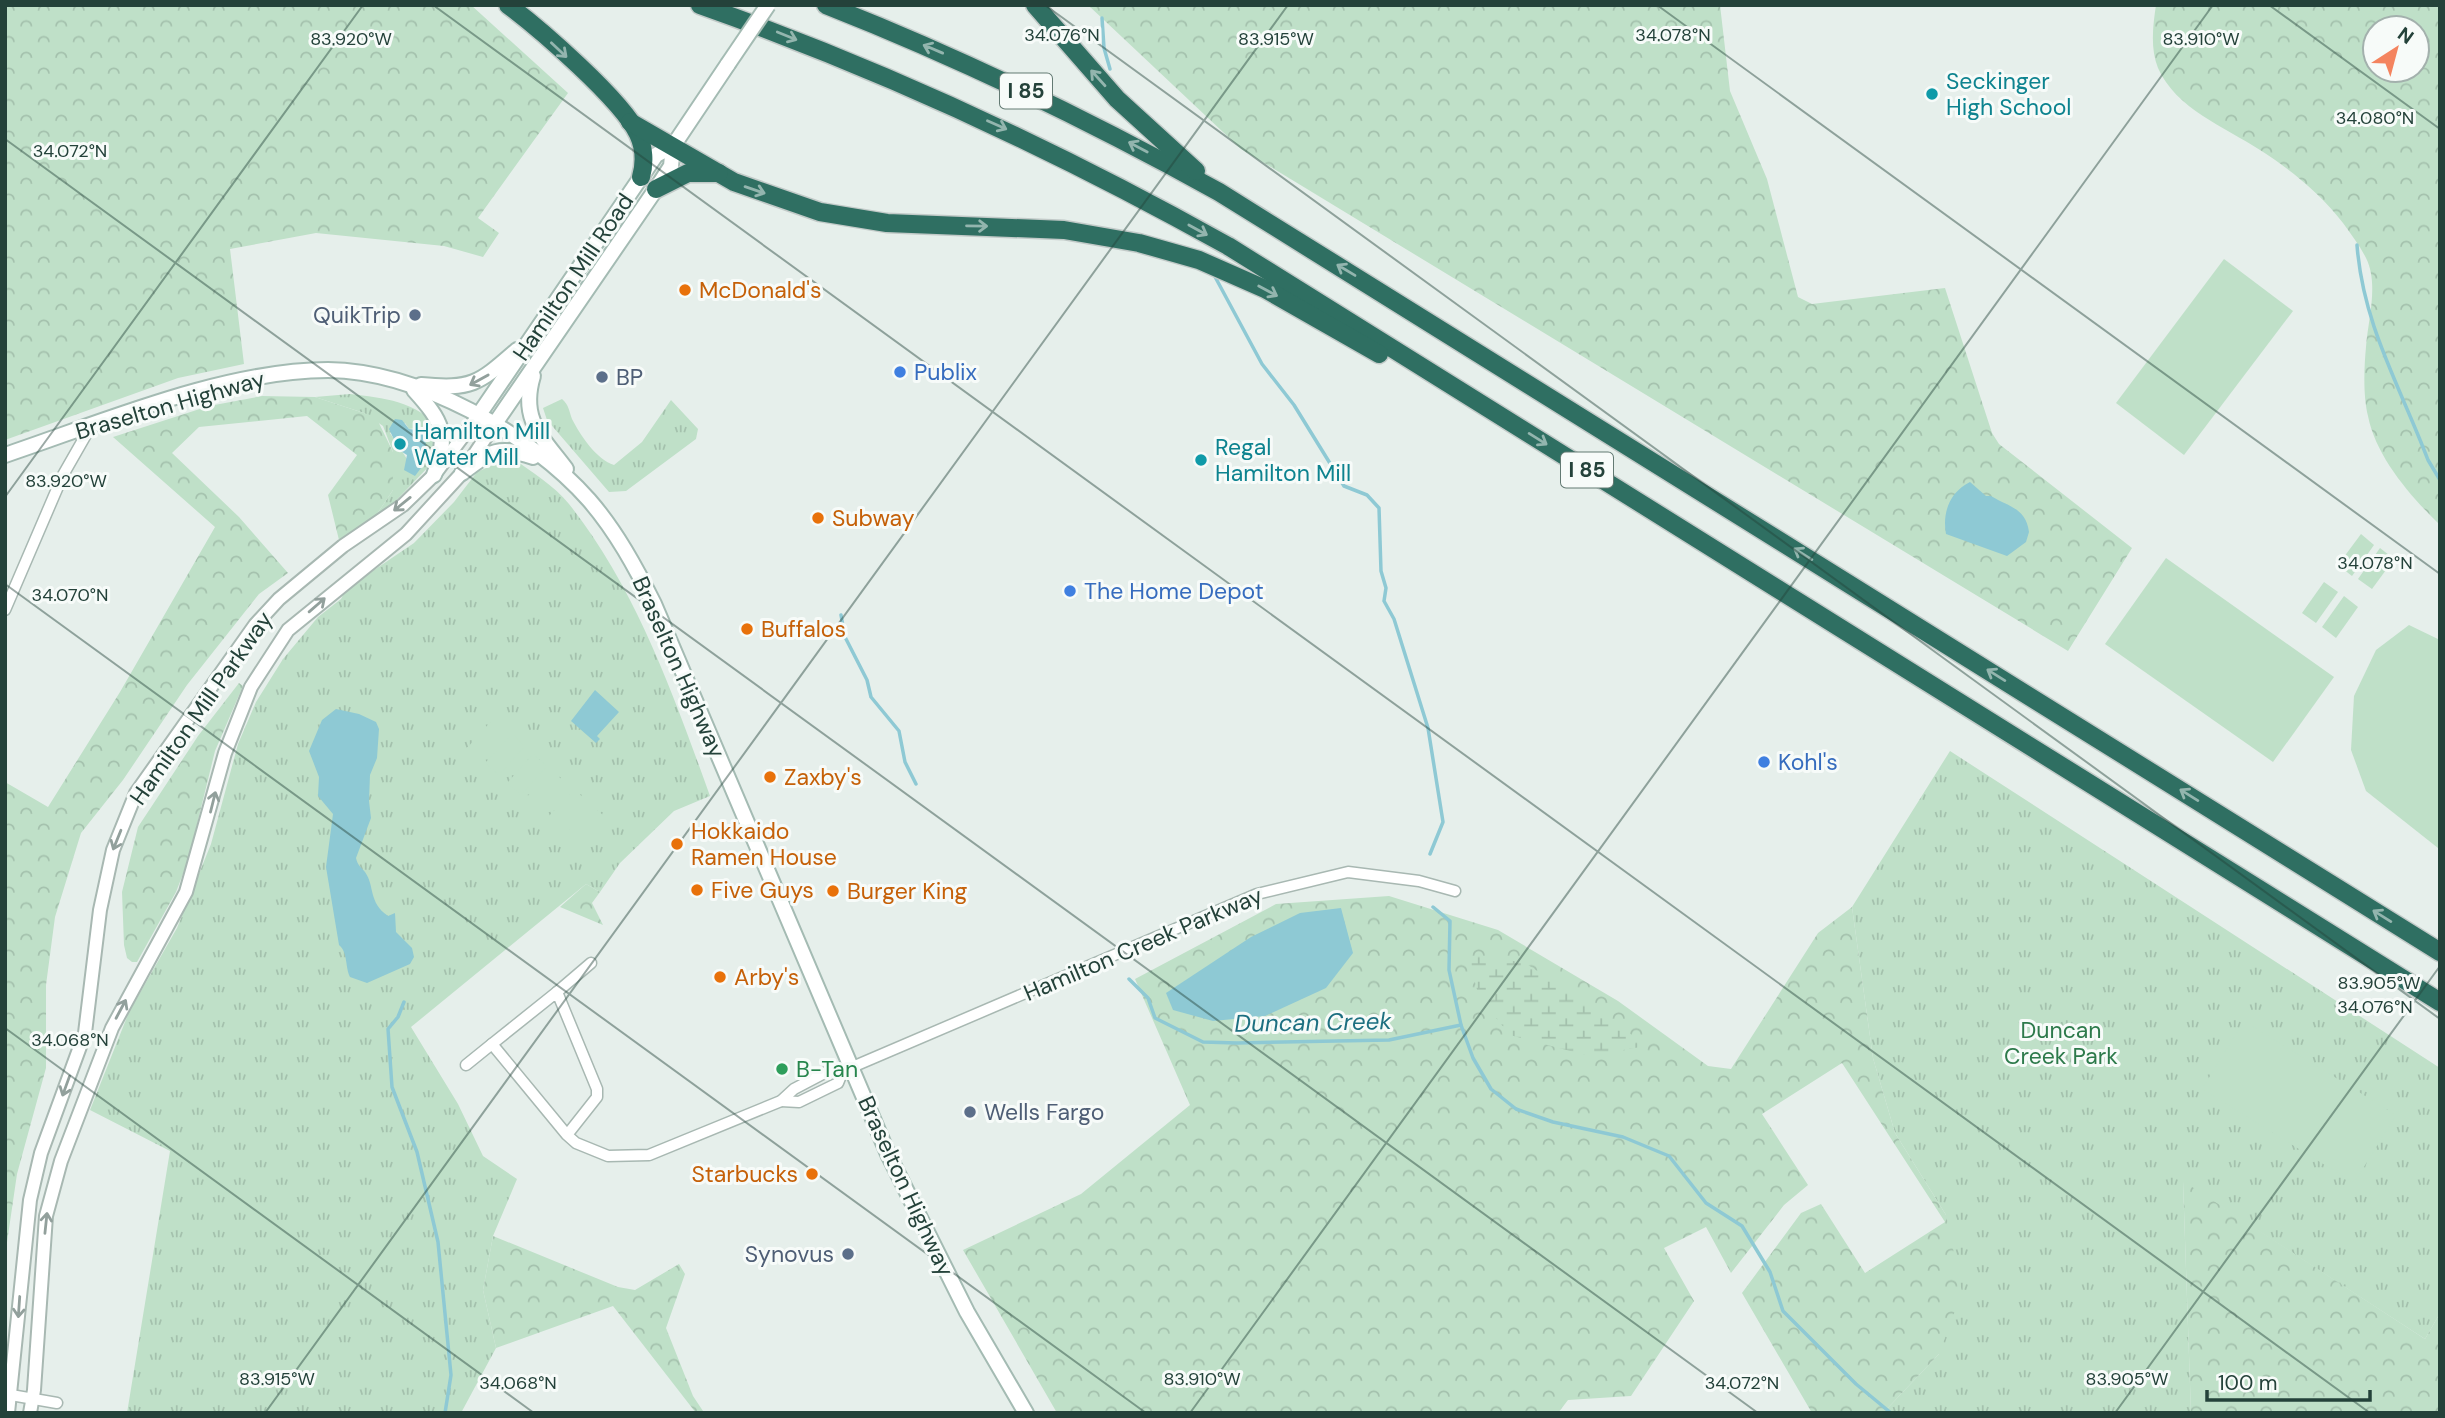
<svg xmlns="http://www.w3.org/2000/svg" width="2445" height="1418" viewBox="0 0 2445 1418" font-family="'DM Sans',sans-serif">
	<defs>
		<pattern id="grass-tufts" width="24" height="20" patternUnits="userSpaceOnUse" patternTransform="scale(1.75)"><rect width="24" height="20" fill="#bfe0c8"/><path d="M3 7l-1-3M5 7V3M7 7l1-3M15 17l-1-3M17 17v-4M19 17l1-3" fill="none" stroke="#a4c1ad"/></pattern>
		<pattern id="forest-crowns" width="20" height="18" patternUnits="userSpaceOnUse" patternTransform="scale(1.75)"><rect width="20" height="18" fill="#bfe0c8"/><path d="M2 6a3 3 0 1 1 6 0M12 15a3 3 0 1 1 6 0" fill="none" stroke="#a4c1ad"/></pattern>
		<pattern id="wetland-marsh" width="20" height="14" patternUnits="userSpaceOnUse" patternTransform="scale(1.75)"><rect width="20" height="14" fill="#bfe0c8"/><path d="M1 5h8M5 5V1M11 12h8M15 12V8" fill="none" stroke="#a4c1ad"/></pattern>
	</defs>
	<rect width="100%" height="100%" fill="#e6efeb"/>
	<g fill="url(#grass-tufts)" fill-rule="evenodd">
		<path d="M350,394C383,398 418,401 438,429L432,463L389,508L375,517L393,490V452L383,426L364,413L315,397ZM405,423L409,429L416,428L426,445L418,456L420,464L407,459L390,433Z"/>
		<path d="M562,399C569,405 569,411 572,419C580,435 597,460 614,465L642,442L671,400L698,429L696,439L626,491L609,492L547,420L543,408Z"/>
		<path d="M511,457C530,471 555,486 569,504C636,588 674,696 710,796L674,811L620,863L600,892L586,884L411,1027L458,1104L483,1156L517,1179L493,1236L483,1290L496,1348L461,1413H127L170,1151L90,1110L129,1012L177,928L211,844L238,744L256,702L283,659L318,617L341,599L346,589L414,543L454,502L477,472Z"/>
		<path d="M1950,751L2440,1068V1313L2425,1339L2183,1182L2191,1413H1883L1939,1354L1946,1215L1895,1133L1873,1058L1852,907Z"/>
	</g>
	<g fill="url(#forest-crowns)" fill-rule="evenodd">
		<path d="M5,5H471L568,93L478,218L499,233L483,257L444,246L316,233L230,249L244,364L178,378L5,440Z"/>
		<path d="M1088,5H1720L1730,91L1767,179L1798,297L1812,304L1945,288L1992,433L1999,444L2132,548L2068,651L1241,149Z"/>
		<path d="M2156,5H2440V525C2411,497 2376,457 2368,416C2363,396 2364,368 2366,347C2368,320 2379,284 2366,258C2360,246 2351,234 2343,223C2321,194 2290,169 2260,150C2225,127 2176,109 2158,68C2150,48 2153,25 2156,5ZM2417,28V70H2375V28Z"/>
		<path d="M262,396L315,397L376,417L393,452V490L375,517L339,540L328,495L357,455L307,416L199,427L172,453L239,517L288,573L259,594L187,685L123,780L81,833L55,917L46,985V1068L17,1174L5,1256V782L48,807L120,692L215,527L113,437L209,406Z"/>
		<path d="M239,683L243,686L215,751L188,861L176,892L137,962H132L127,958L124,945L122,892L138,827L198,736Z"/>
		<path d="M586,884L600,892L592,903L603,925L560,907Z"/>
		<path d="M1389,896L1498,930L1618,1001L1708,1066L1731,1069L1818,933L1852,907L1873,1058L1895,1133L1946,1215L1962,1292L1939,1354L1883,1413H1812L1742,1293L1801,1213L1821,1204L1865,1273L1945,1222L1842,1063L1762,1114L1808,1185L1784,1205L1731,1273L1706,1227L1664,1248L1694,1301L1631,1396L1568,1400L1558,1413H1057L963,1250L1081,1194L1190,1105L1135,979L1276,904Z"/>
		<path d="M2183,1181L2425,1339L2440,1313V1413H2191Z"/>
		<path d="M493,1236L618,1287L635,1290L679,1264L685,1274L666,1328L693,1396L703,1411L743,1413H696L613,1306L496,1348L483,1290Z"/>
	</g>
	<path fill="url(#wetland-marsh)" d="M1478,955L1525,963L1604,1014L1646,1046L1589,1056L1510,1035L1479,997L1470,964Z"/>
	<g fill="#bfe0c8">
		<path d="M2224,259L2293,311L2184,455L2116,403Z"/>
		<path d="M2361,534L2374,545L2352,576L2338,565Z"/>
		<path d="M2380,548L2394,559L2372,589L2358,579Z"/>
		<path d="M2166,558L2334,677L2273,762L2105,644Z"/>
		<path d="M2324,582L2338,592L2316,623L2302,613Z"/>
		<path d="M2344,596L2358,607L2336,638L2322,627Z"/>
		<path d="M2409,625L2440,640L2438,848L2366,791L2351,750L2354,696L2376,650Z"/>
		<path d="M493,719L506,731L480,760L467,748Z"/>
		<path d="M512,734L525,746L499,775L485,763Z"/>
		<path d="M533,754L547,766L521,795L507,783Z"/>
		<path d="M551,770L565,782L538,811L525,799Z"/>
		<path d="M574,789L587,801L561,830L547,818Z"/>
		<path d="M592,805L605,817L579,846L565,834Z"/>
		<path d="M2244,1021L2396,1115L2354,1183L2202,1089Z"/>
	</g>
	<g fill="#8ec9d4">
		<path d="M395,419L402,420L409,429L423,431L426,445L418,456L421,468L415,476L404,470L407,455L399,450L389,429Z"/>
		<path d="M1970,482L1986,496H1991C2009,507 2026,508 2029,532L2026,542L2007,556L1946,534C1942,512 1950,492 1970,482Z"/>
		<path d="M595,690L619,712L597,736L600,739L596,743L571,721Z"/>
		<path d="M336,709L359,714L376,722L379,729L377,758L370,775L369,801L371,818L356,858C358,866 360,866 365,872C375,886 368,902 388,916L395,913L396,932L412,948L414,957L410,964L367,983L350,977C345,967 348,952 339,945L326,867L333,814L318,796L319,777L309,751L322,720Z"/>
		<path d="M1341,908L1353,953L1326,988L1265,1016L1213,1021L1173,1010L1166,993L1251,937L1300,913Z"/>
	</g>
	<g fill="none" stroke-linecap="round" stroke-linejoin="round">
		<g stroke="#8ec9d4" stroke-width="3.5">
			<path d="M1102,18L1104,48L1110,69"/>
			<path d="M2357,245C2363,325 2400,386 2428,460L2440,480"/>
			<path d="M1213,273L1262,364L1294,405L1344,486L1367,495L1379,508L1381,571L1386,588L1384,601L1394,619L1428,728L1443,822L1430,854"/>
			<path d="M841,615L845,637L867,680L871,697L899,731L905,762L916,784"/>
			<path d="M1433,907L1450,921L1449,970L1461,1025L1473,1058L1491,1089L1516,1109L1553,1122L1623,1137L1669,1156L1706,1203L1742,1226L1770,1272L1783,1311L1856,1384L1891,1413"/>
			<path d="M1129,979L1148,998L1155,1018L1203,1042L1237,1043L1389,1040L1461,1025"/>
			<path d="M404,1002L398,1017L388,1029L392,1087L417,1152L438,1242L451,1375L445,1413"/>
		</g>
		<g stroke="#a8b8b2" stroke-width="13">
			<g id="minor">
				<path d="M5,610L63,475L91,426"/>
				<path d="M557,992L591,963"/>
				<path d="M466,1065L492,1044"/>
				<path d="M781,1101L799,1102L838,1083L842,1073L850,1068L1257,894L1348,872L1419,881L1455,891"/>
				<path d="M567,1135L597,1097V1089L557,992L492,1044L567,1135L576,1143L608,1156L649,1155L781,1101L794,1089L832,1069L842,1073"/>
				<path d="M11,1395L57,1403"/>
			</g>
		</g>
		<g stroke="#a8b8b2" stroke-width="16">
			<g id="tertiary">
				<path d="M8,1413L30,1200L41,1153L85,1033L100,910L113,850L136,793L255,625L279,599L343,546L403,505L434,475L478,416"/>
				<path d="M30,1413L34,1390L46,1216L61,1161L112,1028L186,892L225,753L251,687L288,630L406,534L462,473L494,425"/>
			</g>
		</g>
		<g stroke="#a4bbb3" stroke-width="18">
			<g id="secondary">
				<path d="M533,376C520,419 541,436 566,469"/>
				<path d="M421,385C473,390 479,383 517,350"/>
				<path d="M414,390C443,422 449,434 434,475"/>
				<path d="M478,416L656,155L673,146"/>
				<path d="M494,425L656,189L671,166L673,146L728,64"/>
				<path d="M5,455C103,422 225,370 328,370C418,371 531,434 589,500C616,531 636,568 654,604L888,1154L967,1312L1026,1413"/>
				<path d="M462,473C491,451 498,445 533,457"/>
			</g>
		</g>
		<g stroke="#c2cac8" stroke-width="21">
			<g id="motorway">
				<path d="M508,5C540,29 622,100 638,134C644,147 645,163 641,177"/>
				<path d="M700,5C884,70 1058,151 1228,246L2440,1002"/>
				<path d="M826,5C961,58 1092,122 1219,192L2440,952"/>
				<path d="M1035,5L1117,99L1196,171"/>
				<path d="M630,122L734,182L820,212L887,223L1064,230L1139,243L1199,260L1265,289L1379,354"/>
				<path d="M656,189L688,173H719"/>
			</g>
		</g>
		<use href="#minor" stroke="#fff" stroke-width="10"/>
		<use href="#tertiary" stroke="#fff" stroke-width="12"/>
		<use href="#secondary" stroke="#fff" stroke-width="14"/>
		<use href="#motorway" stroke="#2f6f62" stroke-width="18"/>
		<g stroke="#a4bbb3" stroke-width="18" stroke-linecap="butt">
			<path id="secondary-bridge" d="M728,64L768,5"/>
		</g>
		<use href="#secondary-bridge" stroke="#fff" stroke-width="14"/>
	</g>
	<defs><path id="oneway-shaft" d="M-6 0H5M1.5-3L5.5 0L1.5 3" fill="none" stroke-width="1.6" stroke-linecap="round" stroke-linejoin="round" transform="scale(1.75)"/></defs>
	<g stroke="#93b5ae">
		<use href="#oneway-shaft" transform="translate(787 36) rotate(22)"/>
		<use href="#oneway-shaft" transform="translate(933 49) rotate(-157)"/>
		<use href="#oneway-shaft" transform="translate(559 50) rotate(43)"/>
		<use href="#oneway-shaft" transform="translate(1098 78) rotate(-132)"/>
		<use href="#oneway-shaft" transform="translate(997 125) rotate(24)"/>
		<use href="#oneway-shaft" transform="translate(1138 147) rotate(-152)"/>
		<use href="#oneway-shaft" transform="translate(755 190) rotate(19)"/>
		<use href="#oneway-shaft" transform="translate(977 226) rotate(1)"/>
		<use href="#oneway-shaft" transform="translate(1198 230) rotate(29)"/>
		<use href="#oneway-shaft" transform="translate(1346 270) rotate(-149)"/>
		<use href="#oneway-shaft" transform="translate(1268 291) rotate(28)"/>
		<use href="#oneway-shaft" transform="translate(1538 439) rotate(32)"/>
		<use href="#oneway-shaft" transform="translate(1803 554) rotate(-148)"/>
		<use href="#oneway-shaft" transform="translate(1996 675) rotate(-148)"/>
		<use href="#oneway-shaft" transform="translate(2189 795) rotate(-148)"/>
		<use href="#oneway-shaft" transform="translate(2382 916) rotate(-148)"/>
	</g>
	<g stroke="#92a09c">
		<use href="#oneway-shaft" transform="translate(479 380) rotate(151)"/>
		<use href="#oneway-shaft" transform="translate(402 504) rotate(141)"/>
		<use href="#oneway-shaft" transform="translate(317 605) rotate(-41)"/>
		<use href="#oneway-shaft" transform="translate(213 802) rotate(-76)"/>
		<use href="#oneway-shaft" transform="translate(117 840) rotate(112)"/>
		<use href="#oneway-shaft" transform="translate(121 1009) rotate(-62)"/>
		<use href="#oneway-shaft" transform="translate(66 1086) rotate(110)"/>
		<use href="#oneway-shaft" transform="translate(46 1223) rotate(-84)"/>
		<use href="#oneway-shaft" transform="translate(19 1307) rotate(94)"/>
	</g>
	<path fill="none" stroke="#24423a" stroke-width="2" stroke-opacity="0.45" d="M433,5L2370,1413M1045,5L2440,1019M1657,5L2440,574M2269,5L2440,129M5,139L1758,1413M5,497L363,5M5,584L1146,1413M5,1028L534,1413M265,1413L1288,5M1190,1413L2213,5M2115,1413L2440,966"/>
	<g fill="#0f9aa8" stroke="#f7fbf9" stroke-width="2.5">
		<circle cx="1932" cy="94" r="7"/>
		<circle cx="400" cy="444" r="7"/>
		<circle cx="1201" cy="460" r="7"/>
	</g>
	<g fill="#e8710a" stroke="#f7fbf9" stroke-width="2.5">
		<circle cx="685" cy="290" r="7"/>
		<circle cx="818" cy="518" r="7"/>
		<circle cx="747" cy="629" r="7"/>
		<circle cx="770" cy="777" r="7"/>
		<circle cx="677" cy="844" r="7"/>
		<circle cx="697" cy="890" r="7"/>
		<circle cx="833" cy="891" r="7"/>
		<circle cx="720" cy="977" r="7"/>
		<circle cx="812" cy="1174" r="7"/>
	</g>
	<g fill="#5c6f8a" stroke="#f7fbf9" stroke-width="2.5">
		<circle cx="415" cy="315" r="7"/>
		<circle cx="602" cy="377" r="7"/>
		<circle cx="970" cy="1112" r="7"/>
		<circle cx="848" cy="1254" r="7"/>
	</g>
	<g fill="#3f7fe0" stroke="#f7fbf9" stroke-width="2.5">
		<circle cx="900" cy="372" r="7"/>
		<circle cx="1070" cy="591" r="7"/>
		<circle cx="1764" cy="762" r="7"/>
	</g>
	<circle fill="#2e9e5b" stroke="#f7fbf9" stroke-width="2.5" cx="782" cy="1069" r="7"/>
	<g text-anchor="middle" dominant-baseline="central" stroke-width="6" stroke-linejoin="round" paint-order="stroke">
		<g fill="#f7fbf9" stroke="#637a73" stroke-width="2">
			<rect x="1000" y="73.5" width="52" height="35" rx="5"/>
			<rect x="1561" y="452.5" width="52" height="35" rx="5"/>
		</g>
		<g font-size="21" font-weight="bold" fill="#24423a">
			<text x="1026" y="91">I 85</text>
			<text x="1587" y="470">I 85</text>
		</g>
		<g font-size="23" fill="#0d838f" stroke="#f7fbf9" text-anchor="start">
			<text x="1946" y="81">Seckinger<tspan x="1946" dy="26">High School</tspan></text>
			<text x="414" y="431">Hamilton Mill<tspan x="414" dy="26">Water Mill</tspan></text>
			<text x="1215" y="447">Regal<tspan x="1215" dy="26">Hamilton Mill</tspan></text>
		</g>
		<g font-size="23" fill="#24423a" stroke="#f7fbf9">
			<text transform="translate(573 277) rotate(-56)">Hamilton Mill Road</text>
			<text transform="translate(170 405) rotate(-16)">Braselton Highway</text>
			<text transform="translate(679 667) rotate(66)">Braselton Highway</text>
			<text transform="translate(201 708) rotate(-55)">Hamilton Mill Parkway</text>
			<text transform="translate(1143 944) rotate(-23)">Hamilton Creek Parkway</text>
			<text transform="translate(906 1186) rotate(65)">Braselton Highway</text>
		</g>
		<g font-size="23" fill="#c56008" stroke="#f7fbf9" text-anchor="start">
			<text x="699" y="290">McDonald's</text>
			<text x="832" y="518">Subway</text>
			<text x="761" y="629">Buffalos</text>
			<text x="784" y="777">Zaxby's</text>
			<text x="691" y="831">Hokkaido<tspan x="691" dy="26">Ramen House</tspan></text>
			<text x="711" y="890">Five Guys</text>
			<text x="847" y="891">Burger King</text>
			<text x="734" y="977">Arby's</text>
			<text x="798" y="1174" text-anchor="end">Starbucks</text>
		</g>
		<g font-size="23" fill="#4e5e75" stroke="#f7fbf9" text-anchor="end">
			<text x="401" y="315">QuikTrip</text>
			<text x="616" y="377" text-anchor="start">BP</text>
			<text x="984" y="1112" text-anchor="start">Wells Fargo</text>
			<text x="834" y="1254">Synovus</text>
		</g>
		<g font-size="23" fill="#366cbe" stroke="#f7fbf9" text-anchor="start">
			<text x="914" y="372">Publix</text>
			<text x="1084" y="591">The Home Depot</text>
			<text x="1778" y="762">Kohl's</text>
		</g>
		<g font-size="23" fill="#2d7a4b" stroke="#f7fbf9">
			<text x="2061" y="1030">Duncan<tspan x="2061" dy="26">Creek Park</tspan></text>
		</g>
		<g font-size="23" fill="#27864d" stroke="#f7fbf9" text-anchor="start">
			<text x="796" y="1069">B-Tan</text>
		</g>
		<g font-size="24" font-style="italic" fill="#1c6f80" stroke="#f7fbf9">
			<text transform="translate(1313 1022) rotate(-1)">Duncan Creek</text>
		</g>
	</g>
	<g font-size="18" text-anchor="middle" fill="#24423a" stroke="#f7fbf9" stroke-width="6" stroke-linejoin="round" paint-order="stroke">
		<text x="1062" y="41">34.076°N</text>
		<text x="1673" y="41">34.078°N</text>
		<text x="1276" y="45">83.915°W</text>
		<text x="2201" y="45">83.910°W</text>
		<text x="351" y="45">83.920°W</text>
		<text x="2375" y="124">34.080°N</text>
		<text x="70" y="157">34.072°N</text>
		<text x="66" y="487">83.920°W</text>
		<text x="2375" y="569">34.078°N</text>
		<text x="70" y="601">34.070°N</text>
		<text x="2379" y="989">83.905°W</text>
		<text x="2375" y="1013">34.076°N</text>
		<text x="70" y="1046">34.068°N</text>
		<text x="277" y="1385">83.915°W</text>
		<text x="1202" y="1385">83.910°W</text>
		<text x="2127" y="1385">83.905°W</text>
		<text x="518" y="1389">34.068°N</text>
		<text x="1742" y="1389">34.072°N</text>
	</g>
	<rect width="2445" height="1418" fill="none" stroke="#24423a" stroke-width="14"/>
	<g transform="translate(2396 49) rotate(36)"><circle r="33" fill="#f7fbf9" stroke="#a3b1ad" stroke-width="2"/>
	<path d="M0-5L12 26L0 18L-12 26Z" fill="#f4845f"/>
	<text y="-10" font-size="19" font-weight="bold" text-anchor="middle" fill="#24423a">N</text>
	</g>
	<path d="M2207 1390v10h163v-10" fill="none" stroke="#24423a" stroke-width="3.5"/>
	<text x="2218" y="1390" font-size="21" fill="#24423a" stroke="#f7fbf9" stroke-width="5" paint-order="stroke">100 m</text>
</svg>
